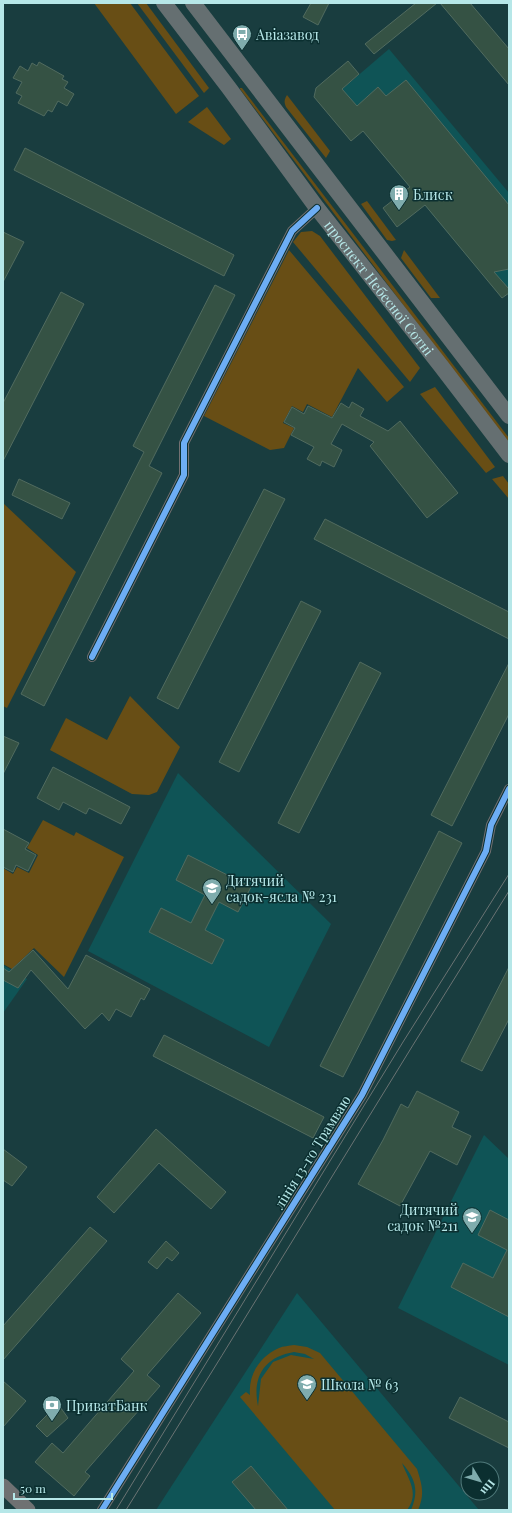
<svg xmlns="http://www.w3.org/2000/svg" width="512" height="1513" viewBox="0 0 512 1513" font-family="'Playfair Display',serif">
	<rect width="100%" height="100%" fill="#193d3f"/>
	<g fill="#0f5456">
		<path d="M389,49L509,193V293L502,298L334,96Z"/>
		<path d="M178,773L331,924L269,1047L88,951Z"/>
		<path d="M3,965L27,979L3,1013Z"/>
		<path d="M484,1135L509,1159V1365L398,1308Z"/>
		<path d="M297,1293L479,1510H156Z"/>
	</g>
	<g fill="#684e15" fill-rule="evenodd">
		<path d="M94,3H130L199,96L176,114Z"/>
		<path d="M137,3H146L209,88L204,93Z"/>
		<path d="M240,88H242L509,438V445L240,89Z"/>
		<path d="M287,95L330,151L326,158L286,107C284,102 284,100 287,95Z"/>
		<path d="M207,107L231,139L224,145L188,122Z"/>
		<path d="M367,201L396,240L392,241L387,240L361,204Z"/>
		<path d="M312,231L320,236L420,368L410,382L293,242L301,232Z"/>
		<path d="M289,250L404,387L387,402L358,368L332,417L307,404L303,412L292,406L283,423L294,428L284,448L270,450L204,416Z"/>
		<path d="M404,250L440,298H431L401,258Z"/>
		<path d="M435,387L495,467L486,473L420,394Z"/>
		<path d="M503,476L509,484V499L492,479Z"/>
		<path d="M3,503L76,572L7,708L3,706Z"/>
		<path d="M130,696L180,747L157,792L149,795L132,794L50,750L66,718L107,740Z"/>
		<path d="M43,820L74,836L76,832L124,857L64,977L34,948L12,969L3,964V868L13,874L17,867L29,873L38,855L27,848Z"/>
		<path d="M294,1345L307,1347L320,1353L417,1469C422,1485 425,1494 418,1510H411C419,1491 416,1479 402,1463C408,1479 420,1493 407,1510H335L240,1397L246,1392L250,1395C248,1375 260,1356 279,1348C283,1346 289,1346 294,1345ZM294,1352L305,1354L314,1359L291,1355L273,1362L261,1379L258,1406C252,1377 264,1357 294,1352Z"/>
	</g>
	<g fill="#355244" stroke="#516b5f">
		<path d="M311,3H329L318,25L303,17Z"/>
		<path d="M416,3H437L374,54L365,44Z"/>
		<path d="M440,3H470L509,49V85Z"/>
		<path d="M348,61L359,74L342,89L357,106L378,87L386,96L406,80L509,205V269L494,272L509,289V293L502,298L425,205L397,227L383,208L410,187L363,131L351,141L314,97L316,88Z"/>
		<path d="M39,62L64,76L62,79L68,82L64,88L74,94L67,106L58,101L52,112L48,110L44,116L18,103L22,96L16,93L22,82L13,78L20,66L28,71L32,63L37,66Z"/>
		<path d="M25,148L234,255L224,276L14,170Z"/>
		<path d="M3,232L24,242L3,282Z"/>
		<path d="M215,285L235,295L149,466L162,473L44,706L21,694L144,452L133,446Z"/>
		<path d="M61,292L84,304L3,461V403Z"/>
		<path d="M352,402L364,409L360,416L388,431L400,421L458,493L427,518L370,446L374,442L342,424L331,444L342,450L334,467L322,461L320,466L307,459L314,447L291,435L295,428L284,422L292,407L304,414L308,406L332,418L341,403L349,408Z"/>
		<path d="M19,479L70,503L62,519L12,495Z"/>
		<path d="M264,489L285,499L178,709L157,698Z"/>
		<path d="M325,519L509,612V639L314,539Z"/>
		<path d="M301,601L321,611L239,772L219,762Z"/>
		<path d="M360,662L381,673L299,833L278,823Z"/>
		<path d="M509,663V714L452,826L431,815Z"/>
		<path d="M3,736L19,743L3,774Z"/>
		<path d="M53,767L130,807L121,824L89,808L86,814L63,802L59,810L37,798Z"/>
		<path d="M3,829L29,843L25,849L36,855L28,871L16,865L13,872L3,867Z"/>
		<path d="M439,831L462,843L343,1077L320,1066Z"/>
		<path d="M188,855L251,887L238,912L219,902L205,930L224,940L212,964L149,932L161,908L191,923L205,895L176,880Z"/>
		<path d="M33,950L68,989L86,955L150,989L144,1000L141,998L131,1017L116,1009L109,1021L102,1013L85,1029L31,970L18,988L3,980V968L9,972Z"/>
		<path d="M509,967V1019L482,1071L461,1061Z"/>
		<path d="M164,1035L324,1117L313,1138L153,1056Z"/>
		<path d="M417,1091L459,1112L452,1127L471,1136L457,1165L430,1151L400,1206L358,1184L383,1140L401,1104L408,1108Z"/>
		<path d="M156,1129L226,1192L211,1209L159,1163L114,1213L97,1197Z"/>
		<path d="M3,1149L27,1167L12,1186L3,1180Z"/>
		<path d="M490,1210L509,1220V1317L451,1287L463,1263L493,1278L507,1250L478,1235Z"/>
		<path d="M90,1227L107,1241L3,1360V1326Z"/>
		<path d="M166,1241L179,1253L172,1261L167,1257L157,1269L148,1262Z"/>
		<path d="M178,1293L201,1313L147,1375L160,1386L85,1472L90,1476L74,1496L35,1462L52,1443L63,1453L134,1371L121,1359Z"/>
		<path d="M3,1381L26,1401L3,1427Z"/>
		<path d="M460,1397L509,1422V1448L449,1418Z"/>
		<path d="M58,1404L68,1418L47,1437L36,1426Z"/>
		<path d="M251,1466L288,1510H256L232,1482Z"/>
	</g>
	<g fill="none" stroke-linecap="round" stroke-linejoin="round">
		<g stroke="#737071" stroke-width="10">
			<path d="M92,657L184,475V443L292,231L317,208"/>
			<path d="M102,1510L362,1095L486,851L491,825L509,789"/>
		</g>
		<path stroke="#6f7172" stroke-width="15" d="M3,1486L28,1510"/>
		<g stroke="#656f71" stroke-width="16">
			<path id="s1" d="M164,3L229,88L317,208L441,366L509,455"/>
			<path d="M193,3L509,416"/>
		</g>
		<g stroke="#6a7373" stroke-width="1">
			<path d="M116,1510L403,1042L509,874"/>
			<path d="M126,1510C255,1304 380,1096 509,891"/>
		</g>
		<g stroke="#0b2f30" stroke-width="8">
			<g id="cycleway">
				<path d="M92,657L184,475V443L292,231L317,208"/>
				<path d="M102,1510L362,1095L486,851L491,825L509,789"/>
			</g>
		</g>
		<use href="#cycleway" stroke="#6dadf4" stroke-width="6"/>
	</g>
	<defs>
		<g id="bus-pin" transform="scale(1)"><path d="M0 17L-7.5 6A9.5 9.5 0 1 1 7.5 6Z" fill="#7facad" stroke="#0b2f30"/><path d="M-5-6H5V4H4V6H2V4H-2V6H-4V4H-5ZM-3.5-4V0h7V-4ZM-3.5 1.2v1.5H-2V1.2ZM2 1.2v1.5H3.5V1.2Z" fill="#fff"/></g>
		<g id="building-pin" transform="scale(1)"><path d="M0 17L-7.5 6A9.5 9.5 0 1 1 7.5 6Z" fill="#7facad" stroke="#0b2f30"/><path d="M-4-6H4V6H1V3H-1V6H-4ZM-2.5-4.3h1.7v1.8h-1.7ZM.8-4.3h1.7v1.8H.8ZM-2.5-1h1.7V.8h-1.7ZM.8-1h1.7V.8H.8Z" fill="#fff"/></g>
		<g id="school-pin" transform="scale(1)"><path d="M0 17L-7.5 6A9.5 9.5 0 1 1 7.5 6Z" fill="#7facad" stroke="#0b2f30"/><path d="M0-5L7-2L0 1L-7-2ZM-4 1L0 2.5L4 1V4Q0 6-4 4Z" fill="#fff"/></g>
		<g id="bank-pin" transform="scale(1)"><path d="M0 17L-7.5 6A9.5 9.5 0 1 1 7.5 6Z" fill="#7facad" stroke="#0b2f30"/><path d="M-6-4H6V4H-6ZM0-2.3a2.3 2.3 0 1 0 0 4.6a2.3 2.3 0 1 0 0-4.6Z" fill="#fff"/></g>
	</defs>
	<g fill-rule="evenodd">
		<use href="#bus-pin" x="242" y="34"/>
		<use href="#building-pin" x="399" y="194"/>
		<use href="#school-pin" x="212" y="888"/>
		<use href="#school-pin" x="472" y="1217"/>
		<use href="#school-pin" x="307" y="1384"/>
		<use href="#bank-pin" x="52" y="1405"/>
	</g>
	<g text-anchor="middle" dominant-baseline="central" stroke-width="3" stroke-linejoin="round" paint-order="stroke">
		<g font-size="14" fill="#b6e7e8" stroke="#0b2f30" text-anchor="start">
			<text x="256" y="34">Авіазавод</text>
			<text x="413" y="194">Блиск</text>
			<text x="226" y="880">Дитячий<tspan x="226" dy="16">садок-ясла № 231</tspan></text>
			<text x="458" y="1209" text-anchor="end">Дитячий<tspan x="458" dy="16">садок №211</tspan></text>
			<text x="321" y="1384">Школа № 63</text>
			<text x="66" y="1405">ПриватБанк</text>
		</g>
		<g font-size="14" fill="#b6e7e8" stroke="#0b2f30">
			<text stroke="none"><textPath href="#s1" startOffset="357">проспект Небесної Сотні</textPath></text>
			<text transform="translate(312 1152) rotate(-58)">лінія 13-го Трамваю</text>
		</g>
	</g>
	<rect width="512" height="1513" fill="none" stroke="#b6e7e8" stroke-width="8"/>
	<g transform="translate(480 1481) rotate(128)"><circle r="19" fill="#0b2f30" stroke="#4f797a"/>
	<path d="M0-3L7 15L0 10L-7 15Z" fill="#7facad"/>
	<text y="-6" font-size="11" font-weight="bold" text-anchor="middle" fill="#b6e7e8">Пн</text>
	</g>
	<path d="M14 1493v6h98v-6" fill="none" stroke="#b6e7e8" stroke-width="2"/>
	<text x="20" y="1493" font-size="12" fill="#b6e7e8" stroke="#0b2f30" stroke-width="3" paint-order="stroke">50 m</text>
</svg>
